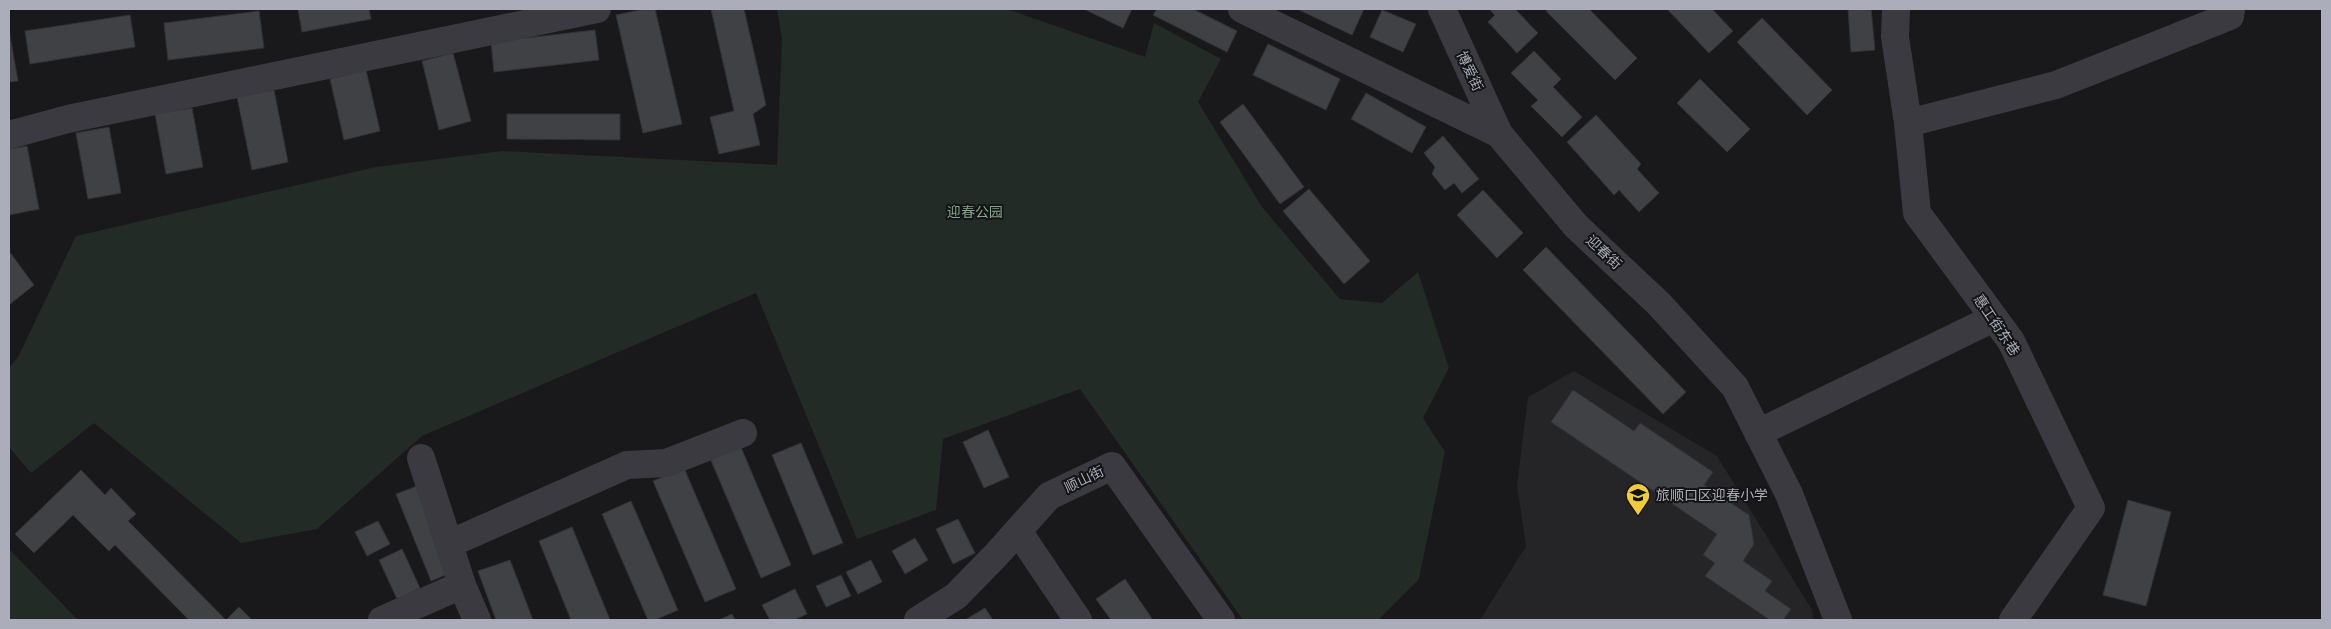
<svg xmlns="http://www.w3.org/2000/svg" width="2331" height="629" viewBox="0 0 2331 629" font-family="'IBM Plex Sans','Noto Sans SC',sans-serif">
	<rect width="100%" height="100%" fill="#19191b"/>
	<path fill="#252528" d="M1574,371L1717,456L1812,610L1814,620H1480L1526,546L1517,485L1528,397Z"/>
	<g fill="#222b25">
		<path d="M777,9H1007L1145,57L1154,23L1221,59L1198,102L1262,207L1340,299L1382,303L1418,272L1449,368L1423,418L1445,452L1419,579L1378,620H1243L1080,389L943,439L936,510L857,539L756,293L422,436L317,529L241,543L94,423L31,473L9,447V368L18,357L76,236L376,167L502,151L777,165L782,39Z"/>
		<path d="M9,549L78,620H9Z"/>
	</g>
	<g fill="#404145" stroke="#333337">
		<path d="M298,9H369L371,19L302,32Z"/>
		<path d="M645,9H655L682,124L643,133L616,15Z"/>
		<path d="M711,9H744L766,105L753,114L760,145L719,154L710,117L734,111Z"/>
		<path d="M1084,9H1132L1123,28Z"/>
		<path d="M1157,9H1193L1237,31L1227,52L1153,15Z"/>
		<path d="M1297,9H1364L1352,35Z"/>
		<path d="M1489,9H1515L1538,33L1517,53L1488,22L1495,15Z"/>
		<path d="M1549,9H1589L1637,58L1615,80L1546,11Z"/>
		<path d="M1667,9H1712L1733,31L1709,53Z"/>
		<path d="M1848,9H1871L1875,50L1851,52Z"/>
		<path d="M1382,10L1416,24L1403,52L1370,37Z"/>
		<path d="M259,11L264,48L168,60L164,23Z"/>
		<path d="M130,15L135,47L30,64L25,31Z"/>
		<path d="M1762,18L1832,90L1807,115L1737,42Z"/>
		<path d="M9,30L18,81L9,82Z"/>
		<path d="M595,30L599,60L494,72L491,42Z"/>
		<path d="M1268,44L1340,79L1326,110L1253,75Z"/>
		<path d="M1534,51L1561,79L1553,87L1582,117L1562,137L1531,106L1538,100L1511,73Z"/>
		<path d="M453,53L471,121L439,130L422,61Z"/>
		<path d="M366,70L380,131L344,140L330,79Z"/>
		<path d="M1700,79L1750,129L1727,152L1677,103Z"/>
		<path d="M274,90L288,162L252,170L237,97Z"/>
		<path d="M1366,93L1426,127L1412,153L1351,119Z"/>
		<path d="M1243,104L1304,187L1280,204L1220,122Z"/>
		<path d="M192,108L203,167L166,174L155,114Z"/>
		<path d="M507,114H620V140L507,139Z"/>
		<path d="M1596,115L1641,164L1637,169L1659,193L1639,212L1619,190L1614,195L1567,142Z"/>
		<path d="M109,127L121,193L88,199L76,133Z"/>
		<path d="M1443,136L1479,179L1462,193L1454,183L1445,190L1432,174L1435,167L1424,153Z"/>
		<path d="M27,146L39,209L9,215V149Z"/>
		<path d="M1309,189L1370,261L1344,284L1283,211Z"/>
		<path d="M1483,190L1523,233L1497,258L1457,215Z"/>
		<path d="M1546,247L1686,392L1663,414L1523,270Z"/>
		<path d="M9,251L34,285L9,305Z"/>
		<path d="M1573,390L1634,431L1640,423L1713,472L1704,485L1749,515L1754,544L1743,561L1772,581L1765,591L1791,609L1783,620H1770L1705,576L1715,563L1703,555L1717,534L1551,422Z"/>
		<path d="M988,430L1009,477L984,488L963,442Z"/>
		<path d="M801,443L843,543L813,555L772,455Z"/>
		<path d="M740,445L791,565L761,578L710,458Z"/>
		<path d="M684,468L736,589L705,602L653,481Z"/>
		<path d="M81,470L105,495L111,488L136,514L128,521L226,620H189L115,545L109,551L73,515L34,553L15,534Z"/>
		<path d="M420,485L455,571L431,581L396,494Z"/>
		<path d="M2128,500L2171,512L2146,606L2103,595Z"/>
		<path d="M631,501L678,610L655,620H648L602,514Z"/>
		<path d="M958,519L975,553L953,564L936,529Z"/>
		<path d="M378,521L390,544L367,556L355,532Z"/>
		<path d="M572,527L610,620H571L539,541Z"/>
		<path d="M915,538L928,560L905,574L892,551Z"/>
		<path d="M402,549L420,588L397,599L379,560Z"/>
		<path d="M510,560L533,620H496L478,571Z"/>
		<path d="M871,560L882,582L858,594L846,572Z"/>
		<path d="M841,575L851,596L826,607L816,586Z"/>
		<path d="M1125,579L1153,620H1111L1096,599Z"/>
		<path d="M795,589L807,614L794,620H770L762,605Z"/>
		<path d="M239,607L252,620H226Z"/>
		<path d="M985,608L993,620H965Z"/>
		<path d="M732,614L735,620H719Z"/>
	</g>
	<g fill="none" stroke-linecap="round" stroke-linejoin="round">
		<g stroke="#3a3a40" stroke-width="28">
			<path d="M1242,9L1499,134L1576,226L1659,304L1735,387L1789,494L1838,620"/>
			<path d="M1442,9L1499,134"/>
			<path d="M1896,9L1895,37L1908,123L1917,213L2011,341L2091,508L2013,620"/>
			<path d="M1908,123L2056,85L2230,16L2231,9"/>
			<path d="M9,135L68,119L597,9"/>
			<path d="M1758,433L1994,318"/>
			<path d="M421,458L462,585L477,620"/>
			<path d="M1018,531L1078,620"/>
			<path d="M449,544L627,465L666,463L743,433"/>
			<path d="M382,620L462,585"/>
			<path d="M918,620L956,596L996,555L1049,496L1112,466L1221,620"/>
		</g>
	</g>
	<defs>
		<g id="school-pin" transform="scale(1.25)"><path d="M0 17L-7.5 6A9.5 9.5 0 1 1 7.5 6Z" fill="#f1cc3a" stroke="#141416"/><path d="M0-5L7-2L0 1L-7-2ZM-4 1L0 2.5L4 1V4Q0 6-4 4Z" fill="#111"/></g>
	</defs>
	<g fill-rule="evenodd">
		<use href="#school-pin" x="1638" y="495"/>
	</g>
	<g text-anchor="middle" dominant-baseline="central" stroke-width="4" stroke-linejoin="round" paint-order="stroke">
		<g font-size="14" fill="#abaeba" stroke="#141416">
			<text transform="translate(1470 71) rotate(65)">博爱街</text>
			<text transform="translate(1604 252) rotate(43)">迎春街</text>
			<text transform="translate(1997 325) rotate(56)">惠工街东巷</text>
			<text transform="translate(1084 479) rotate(-26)">顺山街</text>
		</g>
		<g font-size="14" fill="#82a589" stroke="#141416">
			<text x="975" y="212">迎春公园</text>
		</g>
		<g font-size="14" fill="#abaeba" stroke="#141416" text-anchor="start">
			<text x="1656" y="495">旅顺口区迎春小学</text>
		</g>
	</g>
	<rect width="2331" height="629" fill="none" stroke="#abaeba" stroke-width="20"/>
</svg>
